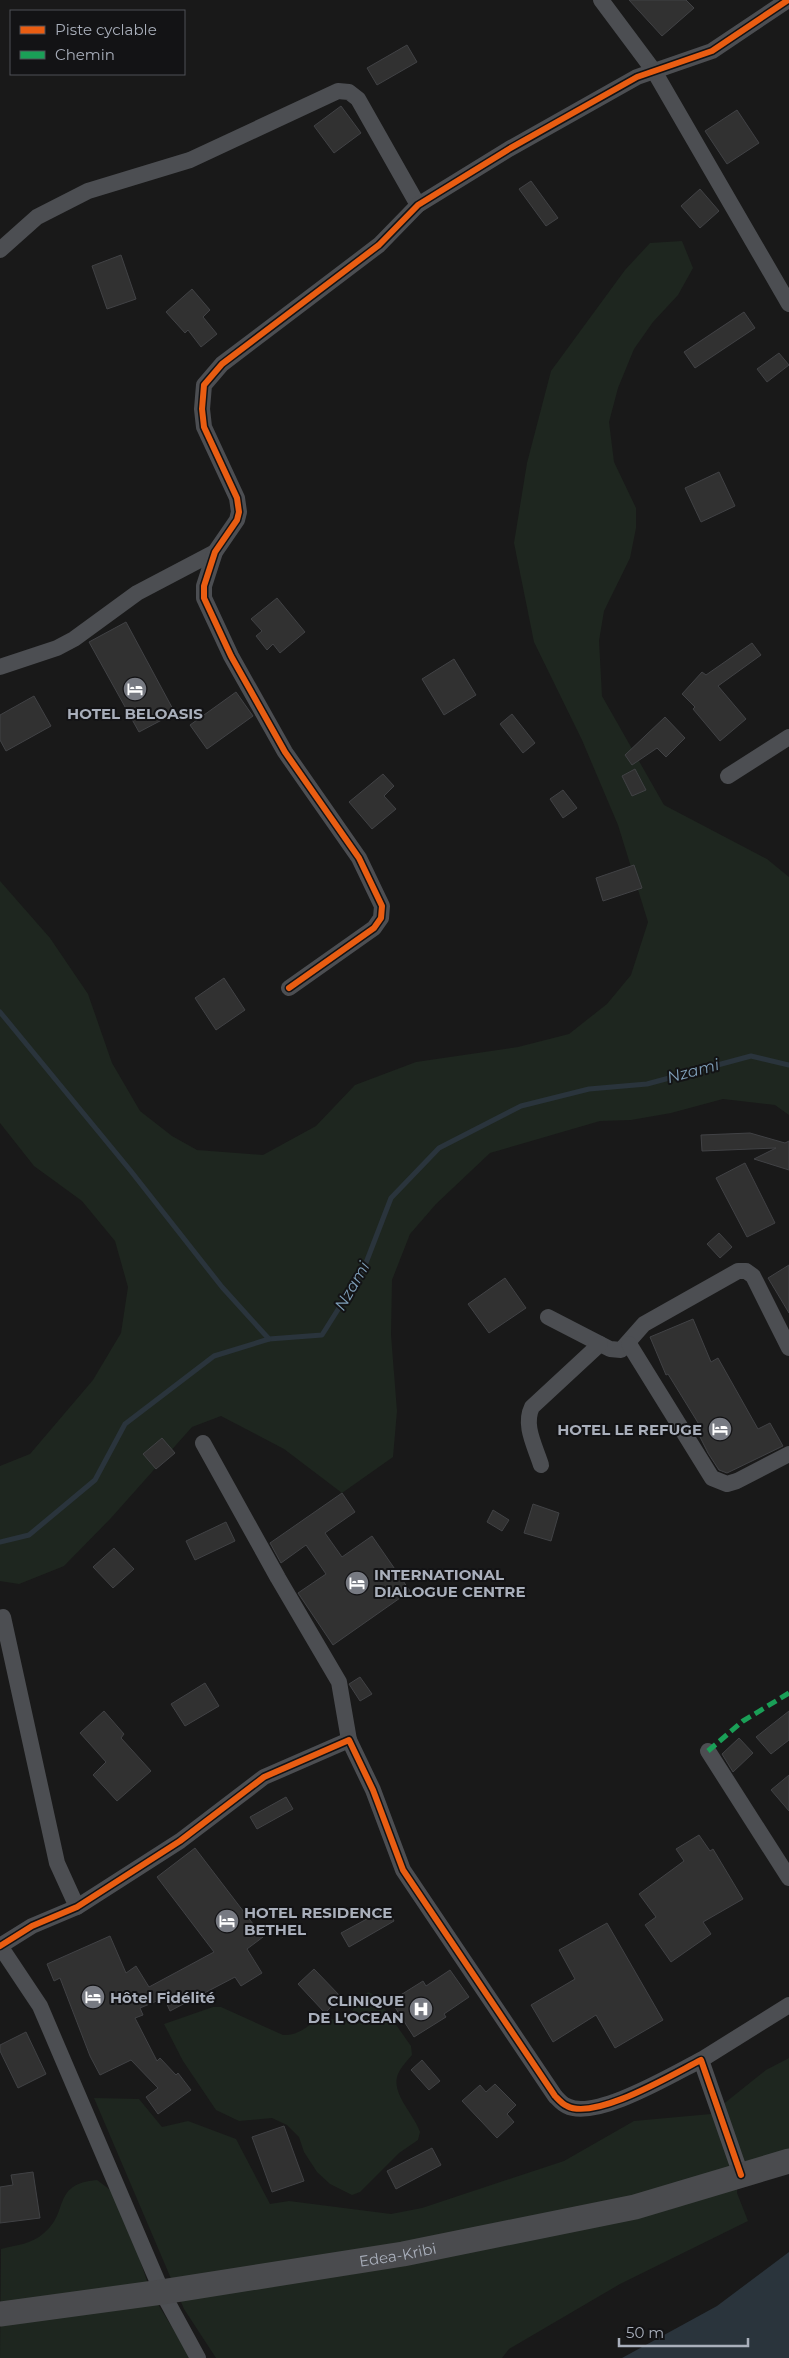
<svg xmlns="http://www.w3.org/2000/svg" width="789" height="2358" viewBox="0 0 789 2358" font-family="Montserrat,sans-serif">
	<rect width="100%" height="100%" fill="#191919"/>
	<g fill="#1e261f">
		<path d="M682,241L693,268L678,295L653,322L634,349L618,388L609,422L614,462L636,508V528L630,558L604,611L599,641L602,696L664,805L767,859L789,877V1115L775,1105L723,1099L671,1113L631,1120L600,1121L490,1153L436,1204L410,1234L392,1280L391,1335L397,1411L393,1457L342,1493L284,1449L221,1416L192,1427L111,1518L64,1566L19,1584L0,1581V1466L30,1454L93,1380L121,1333L128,1287L115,1241L82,1201L34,1166L0,1123V881L50,938L88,994L112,1063L140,1111L172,1136L197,1150L263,1155L316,1126L355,1085L416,1062L518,1047L569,1034L607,1004L631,975L648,922L618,825L582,740L534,642L514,543L527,463L551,371L625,270L650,243Z"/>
		<path d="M368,1992L375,1995L411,2046L412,2055C407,2061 401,2067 398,2074C390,2093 415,2115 420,2132L418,2140L399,2153L360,2192L352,2195L330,2184L317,2172L304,2152L299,2137L287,2125L272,2118L239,2121L216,2110L183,2061L164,2024L213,2007H221L283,2035C297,2036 308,2027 318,2018C365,2023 341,2012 368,1992Z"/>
		<path d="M789,2058V2161L737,2177V2193L748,2221L620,2284L509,2349L502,2358H216L184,2309L94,2098L139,2099L162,2127L188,2121L236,2139L270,2204L289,2201L391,2214L422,2208L564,2161L634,2121L711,2114L766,2070Z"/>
		<path d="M97,2180L113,2192L135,2245L151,2293L191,2358H0L1,2249C17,2245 32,2244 44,2233C70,2212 51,2184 97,2180Z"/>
	</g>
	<path fill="#2a343c" d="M789,2252V2358H622L717,2306Z"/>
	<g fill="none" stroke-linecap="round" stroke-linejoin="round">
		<g stroke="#2a343c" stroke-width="5">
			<path d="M0,1012L130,1170L222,1287L269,1339L322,1335L364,1268L391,1198L439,1148L521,1106L589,1089L647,1084L751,1056L789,1065"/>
			<path d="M0,1542L29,1535L95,1480L125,1424L214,1356L269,1339"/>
		</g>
	</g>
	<g fill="#313131" stroke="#414245">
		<path d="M629,0H686L694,8L662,36Z"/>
		<path d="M407,45L417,62L377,85L367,68Z"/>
		<path d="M341,106L361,133L334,153L314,126Z"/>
		<path d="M737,110L759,143L727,164L705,131Z"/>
		<path d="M531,181L558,218L546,226L519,189Z"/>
		<path d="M700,189L719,211L700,228L681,206Z"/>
		<path d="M121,255L136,299L107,309L92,266Z"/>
		<path d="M192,289L210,310L203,317L217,334L201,347L188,330L185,333L166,312Z"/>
		<path d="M744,312L755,328L695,368L684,352Z"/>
		<path d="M779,353L789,365L767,382L757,369Z"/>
		<path d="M719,472L735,506L701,522L685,488Z"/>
		<path d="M277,598L305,632L280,653L273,644L267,650L256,636L262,631L251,619Z"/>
		<path d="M126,622L175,713L139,732L89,642Z"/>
		<path d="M752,643L761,655L718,686L746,719L720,741L693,709L695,707L682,694L702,672L706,675Z"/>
		<path d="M454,659L476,695L444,715L422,679Z"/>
		<path d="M236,692L253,716L207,749L190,725Z"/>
		<path d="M34,696L51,726L6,751L0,740V715Z"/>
		<path d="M512,714L535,743L523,753L500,724Z"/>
		<path d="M665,717L685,738L666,757L657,748L632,765L625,755Z"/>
		<path d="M635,769L646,790L632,796L622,776Z"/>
		<path d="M383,774L394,786L384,796L396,809L372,829L349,802Z"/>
		<path d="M563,790L577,808L563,818L550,799Z"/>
		<path d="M634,865L642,888L603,901L596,878Z"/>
		<path d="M224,978L245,1010L216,1030L195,998Z"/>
		<path d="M750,1133L785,1143L789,1141V1170L754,1159L776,1148L702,1151L701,1135Z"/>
		<path d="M745,1163L775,1223L747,1237L716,1178Z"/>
		<path d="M719,1233L732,1247L720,1258L707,1244Z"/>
		<path d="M789,1265V1313L768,1278Z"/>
		<path d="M505,1278L526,1308L489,1333L468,1304Z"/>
		<path d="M693,1319L711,1362L718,1358L758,1429L770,1423L783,1446L727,1473L719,1470L708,1453L696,1429L700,1426L668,1374L666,1375L650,1337Z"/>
		<path d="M162,1438L175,1453L156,1469L143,1454Z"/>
		<path d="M342,1493L355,1512L325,1533L342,1557L372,1536L410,1591L333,1645L298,1593L326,1574L306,1545L281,1563L270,1543Z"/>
		<path d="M533,1504L559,1513L551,1541L524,1533Z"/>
		<path d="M493,1510L509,1520L502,1531L487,1522Z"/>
		<path d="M226,1522L235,1541L195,1560L186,1541Z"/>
		<path d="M114,1548L134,1569L113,1588L93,1567Z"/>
		<path d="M360,1677L372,1694L360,1701L349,1684Z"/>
		<path d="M205,1683L219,1706L185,1726L171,1704Z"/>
		<path d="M104,1711L124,1734L121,1738L151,1771L117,1801L93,1775L106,1762L80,1733Z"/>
		<path d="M789,1711V1740L771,1754L756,1737Z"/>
		<path d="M739,1738L753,1753L733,1772L722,1754Z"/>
		<path d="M789,1775V1811L771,1790Z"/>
		<path d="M286,1797L293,1809L257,1829L250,1817Z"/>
		<path d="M699,1835L710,1851L713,1849L743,1899L703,1922L711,1934L671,1962L645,1925L656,1917L639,1894L684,1861L676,1849Z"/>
		<path d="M195,1848L263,1937L247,1949L262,1973L241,1986L235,1977L170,2011L164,1998L140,2008L143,2015L135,2018L157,2061L160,2058L176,2075L178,2073L191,2090L158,2114L146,2097L158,2088L131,2060L100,2075L90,2056L60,1978L54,1981L47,1964L110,1936L126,1973L136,1966L149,1987L214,1952L157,1877Z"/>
		<path d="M387,1908L394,1921L349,1947L341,1933Z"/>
		<path d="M607,1923L663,2020L615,2048L596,2015L553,2042L531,2005L575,1979L559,1950Z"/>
		<path d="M314,1969L341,1997L325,2013L298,1984Z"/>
		<path d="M450,1970L469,1997L444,2014L446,2017L414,2037L391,2001L423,1981L426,1986Z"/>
		<path d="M26,2032L46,2074L18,2088L0,2051V2045Z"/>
		<path d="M422,2060L440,2081L429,2090L411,2070Z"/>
		<path d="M495,2084L516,2105L507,2114L514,2122L497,2138L462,2101L480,2085L486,2092Z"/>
		<path d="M284,2126L304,2181L272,2192L252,2137Z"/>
		<path d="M432,2148L441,2165L396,2189L387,2171Z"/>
		<path d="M33,2172L40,2218L0,2223V2187L13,2185L11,2175Z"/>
	</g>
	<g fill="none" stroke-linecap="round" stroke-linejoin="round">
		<g stroke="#4c4e52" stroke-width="16">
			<path d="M601,0L654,71L789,304"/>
			<path d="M0,250L37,217L88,191L190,160L338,91L349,92L358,99L418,205"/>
			<path d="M0,667L57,648L74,639L137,593L215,552"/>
			<path d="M728,776L789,737"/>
			<path d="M289,988L374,928L381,918L382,906L359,858L285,752L231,656L204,598V586L215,552L237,520L239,512L237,498L204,427L202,409L204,385L222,364L379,245L418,205L509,149L637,77L712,51L788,0"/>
			<path d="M548,1317L610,1349L621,1350L644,1324L738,1271H746L753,1276L789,1348"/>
			<path d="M629,1344L712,1478L727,1484L737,1481L789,1454"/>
			<path d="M203,1443L278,1578L339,1682L349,1740"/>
			<path d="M541,1465C535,1446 523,1425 532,1407L600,1344"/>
			<path d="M3,1617L57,1863L77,1907"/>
			<path d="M708,1751L789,1878"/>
			<path d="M0,1946L32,1926L77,1907L180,1841L264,1777L349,1740L373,1790L403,1870L555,2096C558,2099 562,2104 567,2106C595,2121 673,2074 701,2060L741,2175"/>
			<path d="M0,1946L40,2006L162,2292L198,2358"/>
			<path d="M701,2060L789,2005"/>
		</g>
		<path stroke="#4a4b4e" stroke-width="25" id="s1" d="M0,2314L162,2292L403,2254L635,2207L789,2161"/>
		<path stroke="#1a9f57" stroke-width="5" stroke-dasharray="10 5" stroke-linecap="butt" d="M708,1751L743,1721L789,1693"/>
		<g stroke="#131315" stroke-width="9">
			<g id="cycleway">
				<path d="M289,988L374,928L381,918L382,906L359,858L285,752L231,656L204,598V586L215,552L237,520L239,512L237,498L204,427L202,409L204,385L222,364L379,245L418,205L509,149L637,77L712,51L788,0"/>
				<path d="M0,1946L32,1926L77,1907L180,1841L264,1777L349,1740L373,1790L403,1870L555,2096C558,2099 562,2104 567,2106C595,2121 673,2074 701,2060L741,2175"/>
			</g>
		</g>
		<use href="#cycleway" stroke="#e95d12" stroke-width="6"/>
	</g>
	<defs>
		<g id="hotel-disc" transform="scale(1.25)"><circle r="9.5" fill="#777a82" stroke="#131315"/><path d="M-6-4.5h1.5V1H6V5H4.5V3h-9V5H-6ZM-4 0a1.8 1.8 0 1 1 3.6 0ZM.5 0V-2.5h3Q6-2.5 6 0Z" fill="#fff"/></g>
		<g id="hospital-disc" transform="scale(1.25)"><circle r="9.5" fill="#777a82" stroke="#131315"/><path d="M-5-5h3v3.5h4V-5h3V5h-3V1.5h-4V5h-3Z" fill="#fff"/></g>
	</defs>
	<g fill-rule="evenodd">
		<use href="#hotel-disc" x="135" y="689"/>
		<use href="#hotel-disc" x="720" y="1429"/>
		<use href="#hotel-disc" x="357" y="1583"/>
		<use href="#hotel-disc" x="227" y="1921"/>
		<use href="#hotel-disc" x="93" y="1997"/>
		<use href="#hospital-disc" x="421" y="2009"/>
	</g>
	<g text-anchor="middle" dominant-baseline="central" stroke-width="4" stroke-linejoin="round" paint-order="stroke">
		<g font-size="15" font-weight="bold" fill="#a9afbb" stroke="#131315" text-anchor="start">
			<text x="135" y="713" text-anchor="middle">HOTEL BELOASIS</text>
			<text x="702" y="1429" text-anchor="end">HOTEL LE REFUGE</text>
			<text x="374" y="1574">INTERNATIONAL<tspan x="374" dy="17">DIALOGUE CENTRE</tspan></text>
			<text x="244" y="1912">HOTEL RESIDENCE<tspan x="244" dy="17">BETHEL</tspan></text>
			<text x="110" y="1997">Hôtel Fidélité</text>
			<text x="404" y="2000" text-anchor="end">CLINIQUE<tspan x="404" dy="17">DE L'OCEAN</tspan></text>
		</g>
		<g font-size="15" fill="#a9afbb" stroke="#131315">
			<text stroke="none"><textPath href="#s1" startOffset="402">Edea-Kribi</textPath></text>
		</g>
		<g font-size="16" font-style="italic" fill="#7e9eb8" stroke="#131315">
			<text transform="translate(693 1071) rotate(-15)">Nzami</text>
			<text transform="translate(352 1286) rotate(-60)">Nzami</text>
		</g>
	</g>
	<rect x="10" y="10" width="175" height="65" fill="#131315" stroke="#4f5157"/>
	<rect x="20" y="26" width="25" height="8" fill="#e95d12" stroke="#4f5157"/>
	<text x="55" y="35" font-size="15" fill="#a9afbb">Piste cyclable</text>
	<rect x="20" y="51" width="25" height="8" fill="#1a9f57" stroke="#4f5157"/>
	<text x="55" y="60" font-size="15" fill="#a9afbb">Chemin</text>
	<path d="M619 2338v8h129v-8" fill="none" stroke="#a9afbb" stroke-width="2.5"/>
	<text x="626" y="2338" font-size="15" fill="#a9afbb" stroke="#131315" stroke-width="4" paint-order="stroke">50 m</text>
</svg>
